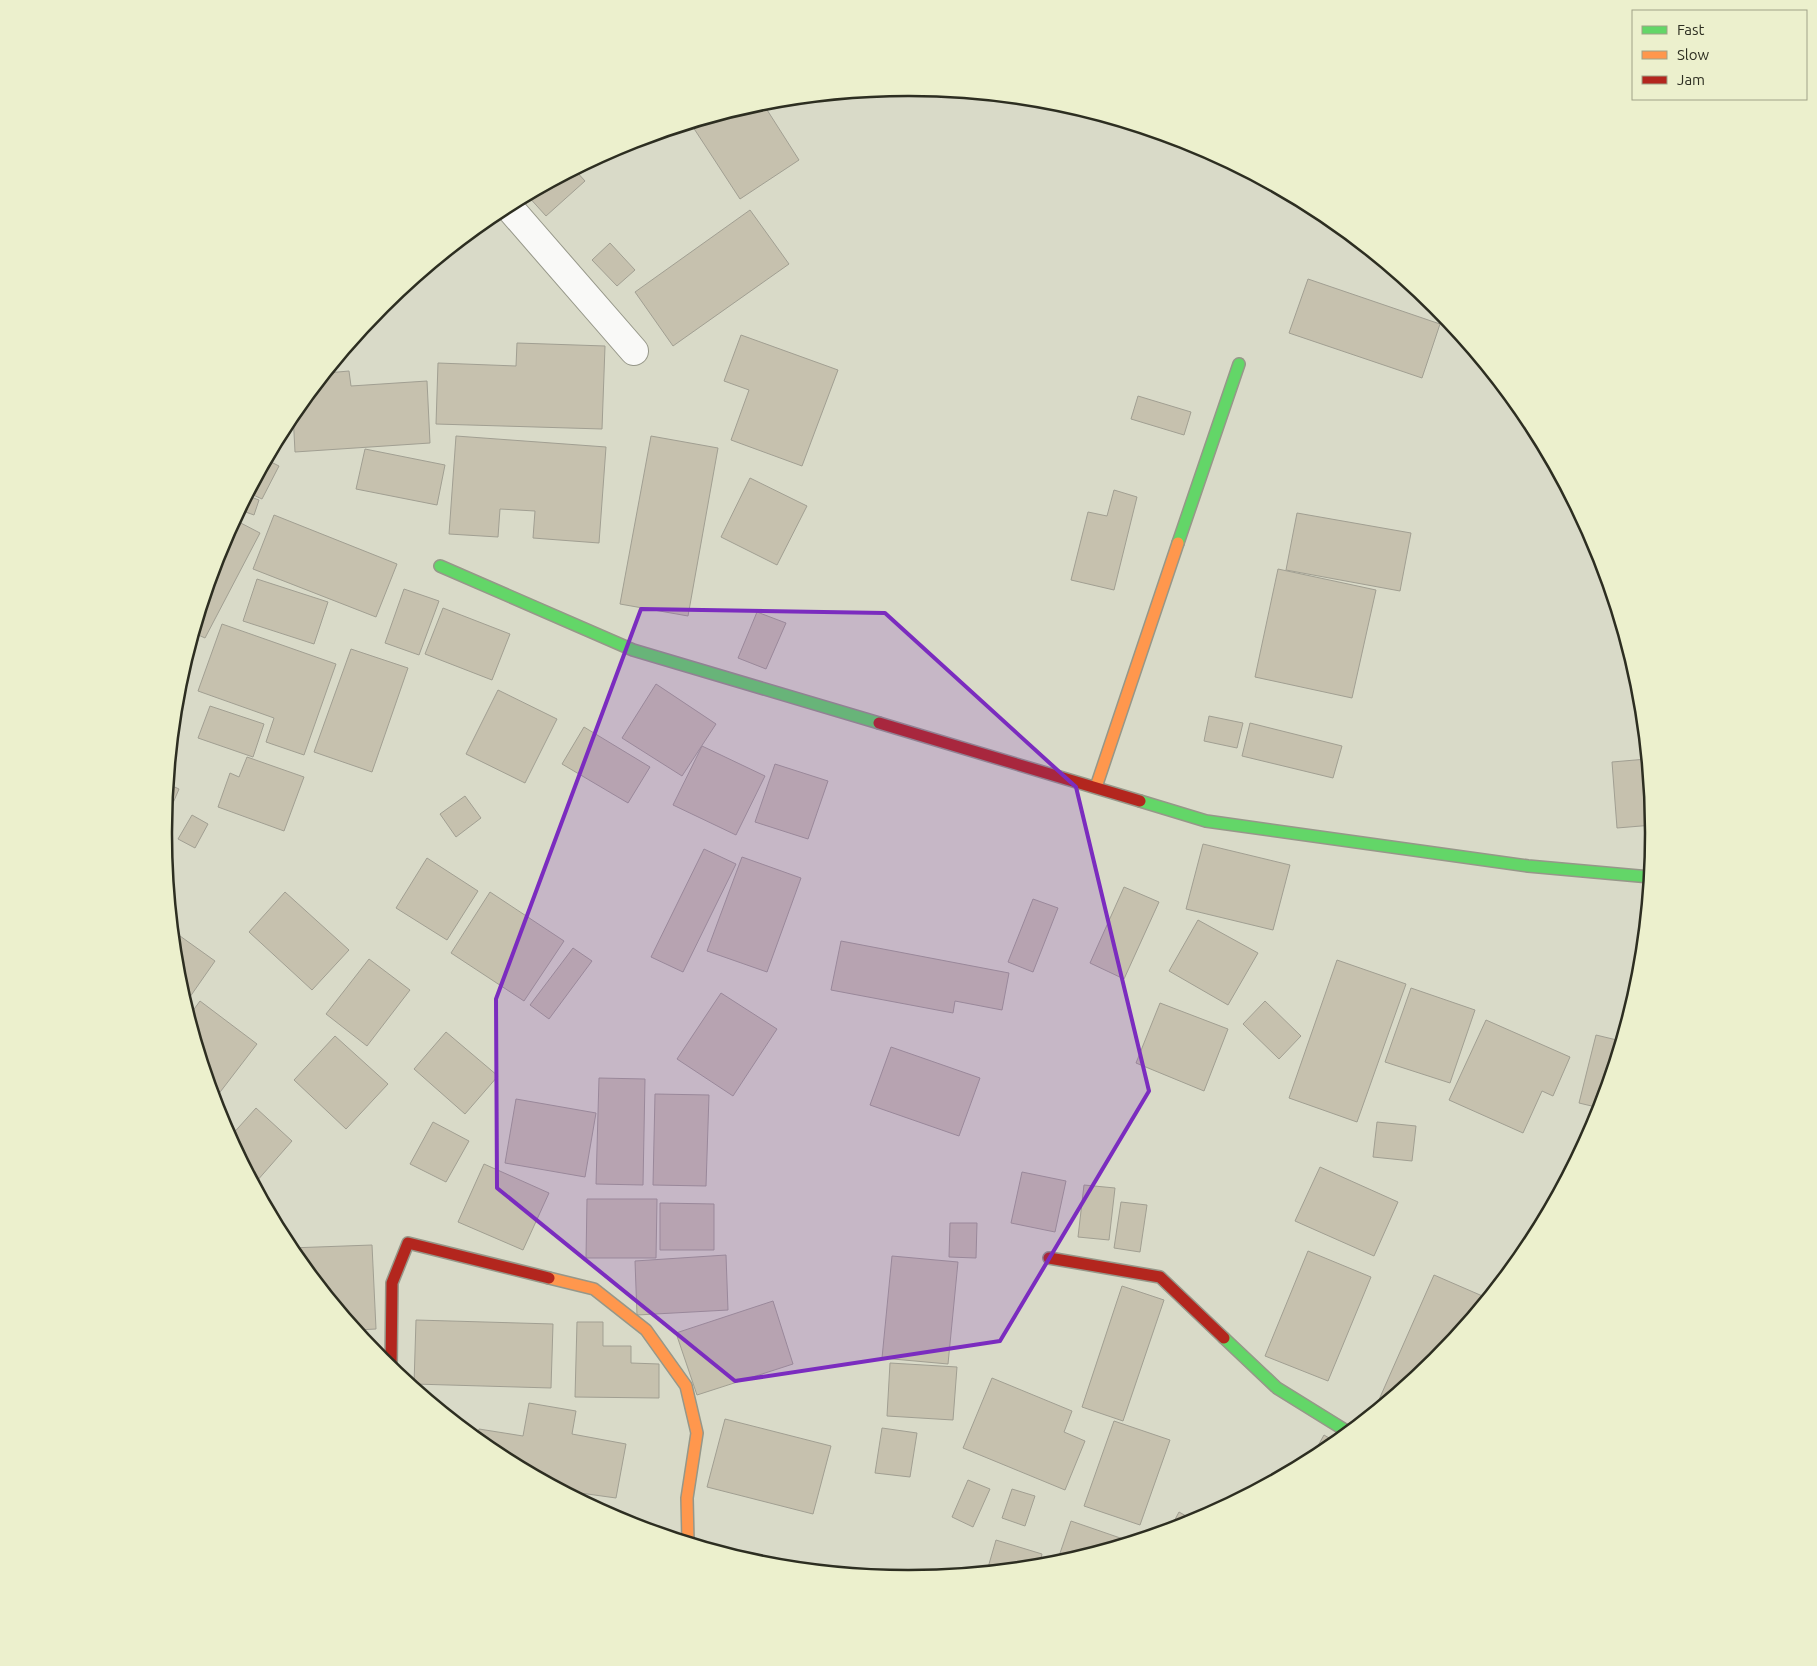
<svg xmlns="http://www.w3.org/2000/svg" width="1817" height="1666" viewBox="0 0 1817 1666" font-family="Ubuntu,sans-serif">
	<rect width="100%" height="100%" fill="#d9dac8"/>
	<g fill="#c6c1ae" stroke="#a19f92">
		<path d="M762,102L799,160L740,199L691,124Z"/>
		<path d="M575,170L585,181L546,216L527,195Z"/>
		<path d="M750,210L789,264L673,346L635,292Z"/>
		<path d="M610,243L635,270L617,286L592,260Z"/>
		<path d="M1308,279L1440,324L1422,378L1289,333Z"/>
		<path d="M741,335L838,370L802,466L731,440L749,390L724,381Z"/>
		<path d="M517,343L605,346L602,429L436,424L438,363L516,366Z"/>
		<path d="M349,371L351,386L427,381L430,443L295,452L293,413L327,373Z"/>
		<path d="M1138,396L1191,412L1184,435L1131,419Z"/>
		<path d="M456,436L606,447L599,543L533,538L535,511L500,509L498,537L449,534Z"/>
		<path d="M651,436L718,448L688,616L620,604Z"/>
		<path d="M365,449L445,465L437,505L356,489Z"/>
		<path d="M267,460L279,466L262,499L249,493Z"/>
		<path d="M750,478L807,506L777,565L721,537Z"/>
		<path d="M1114,490L1137,497L1114,590L1071,580L1088,512L1107,516Z"/>
		<path d="M248,496L259,500L254,515L240,510Z"/>
		<path d="M1297,513L1411,533L1400,591L1286,570Z"/>
		<path d="M274,515L397,564L376,617L253,569Z"/>
		<path d="M235,520L260,533L205,638L194,633L220,547Z"/>
		<path d="M1278,569L1376,590L1352,698L1255,677Z"/>
		<path d="M257,579L328,602L314,644L243,621Z"/>
		<path d="M404,589L439,601L419,655L385,643Z"/>
		<path d="M443,608L510,634L492,680L425,654Z"/>
		<path d="M757,612L786,623L766,669L738,658Z"/>
		<path d="M222,624L336,664L304,755L266,742L274,718L198,691Z"/>
		<path d="M192,638L198,640L177,690V687Z"/>
		<path d="M351,649L408,668L372,772L314,752Z"/>
		<path d="M656,684L716,724L682,776L622,738Z"/>
		<path d="M498,690L557,719L525,783L466,754Z"/>
		<path d="M210,706L264,724L253,757L198,738Z"/>
		<path d="M1209,716L1243,723L1237,748L1204,741Z"/>
		<path d="M1250,723L1342,746L1333,778L1242,756Z"/>
		<path d="M584,727L650,767L628,803L562,764Z"/>
		<path d="M702,746L765,776L736,835L673,805Z"/>
		<path d="M247,757L304,777L284,831L218,807L230,773L239,777Z"/>
		<path d="M1647,759L1653,825L1617,828L1612,762Z"/>
		<path d="M775,764L828,781L808,839L755,822Z"/>
		<path d="M168,784L179,789L164,824Z"/>
		<path d="M465,796L481,818L456,837L440,814Z"/>
		<path d="M192,815L208,824L195,848L178,839Z"/>
		<path d="M1203,844L1290,865L1273,930L1186,909Z"/>
		<path d="M704,849L736,864L683,972L651,957Z"/>
		<path d="M742,857L801,878L767,972L707,951Z"/>
		<path d="M427,858L478,891L447,940L396,908Z"/>
		<path d="M1124,887L1159,902L1124,979L1090,963Z"/>
		<path d="M285,892L349,950L312,990L249,932Z"/>
		<path d="M490,892L564,941L524,1001L451,953Z"/>
		<path d="M1033,899L1058,908L1033,972L1008,962Z"/>
		<path d="M1198,920L1258,953L1228,1005L1169,971Z"/>
		<path d="M173,931L215,961L185,1004L177,978Z"/>
		<path d="M841,941L1009,973L1002,1010L955,1001L953,1013L831,990Z"/>
		<path d="M573,948L592,961L549,1019L530,1005Z"/>
		<path d="M369,959L410,990L367,1046L326,1014Z"/>
		<path d="M1337,960L1406,984L1357,1122L1289,1098Z"/>
		<path d="M1411,988L1475,1010L1450,1083L1385,1062Z"/>
		<path d="M721,993L777,1029L733,1096L677,1059Z"/>
		<path d="M200,1001L257,1044L214,1100L189,1016Z"/>
		<path d="M1265,1001L1301,1036L1279,1059L1243,1024Z"/>
		<path d="M1160,1003L1228,1029L1204,1091L1136,1063Z"/>
		<path d="M1486,1020L1570,1057L1553,1096L1542,1091L1523,1133L1449,1100Z"/>
		<path d="M446,1032L498,1076L465,1114L414,1069Z"/>
		<path d="M1596,1035L1621,1041L1600,1108L1579,1103Z"/>
		<path d="M335,1036L388,1084L346,1129L294,1080Z"/>
		<path d="M891,1047L980,1078L959,1136L870,1105Z"/>
		<path d="M599,1078L645,1079L643,1185L596,1184Z"/>
		<path d="M655,1094L709,1095L706,1186L653,1185Z"/>
		<path d="M516,1099L596,1113L585,1177L505,1163Z"/>
		<path d="M256,1108L292,1141L256,1182L252,1178L230,1137Z"/>
		<path d="M433,1122L469,1141L446,1182L410,1164Z"/>
		<path d="M1377,1122L1416,1126L1412,1161L1373,1157Z"/>
		<path d="M484,1164L549,1193L523,1250L458,1222Z"/>
		<path d="M1320,1167L1398,1202L1374,1256L1295,1221Z"/>
		<path d="M1022,1172L1066,1181L1055,1232L1011,1223Z"/>
		<path d="M1084,1185L1115,1188L1109,1240L1078,1237Z"/>
		<path d="M587,1199H657L656,1258H586Z"/>
		<path d="M1121,1202L1147,1205L1140,1252L1114,1248Z"/>
		<path d="M660,1203L714,1204V1250H660Z"/>
		<path d="M950,1223H977L976,1258L949,1257Z"/>
		<path d="M372,1245L376,1329L357,1330L290,1248Z"/>
		<path d="M1308,1251L1371,1277L1328,1381L1265,1356Z"/>
		<path d="M726,1255L728,1310L637,1315L635,1261Z"/>
		<path d="M892,1256L958,1262L948,1364L882,1358Z"/>
		<path d="M1434,1275L1487,1298L1435,1360L1374,1411Z"/>
		<path d="M1122,1286L1164,1300L1123,1421L1082,1407Z"/>
		<path d="M773,1301L793,1364L697,1395L676,1333Z"/>
		<path d="M416,1320L553,1324L551,1388L414,1384Z"/>
		<path d="M577,1322H603V1346H631V1363L659,1364V1398L575,1397Z"/>
		<path d="M890,1363L957,1367L953,1420L887,1416Z"/>
		<path d="M992,1378L1072,1411L1064,1432L1085,1441L1065,1490L963,1448Z"/>
		<path d="M529,1403L576,1411L572,1434L626,1444L616,1498L566,1491L494,1453L477,1438L479,1429L523,1436Z"/>
		<path d="M725,1419L831,1446L813,1514L707,1487Z"/>
		<path d="M1114,1421L1170,1440L1140,1525L1084,1506Z"/>
		<path d="M882,1428L917,1433L910,1477L875,1473Z"/>
		<path d="M1324,1435L1336,1442L1322,1453L1310,1460Z"/>
		<path d="M968,1480L990,1489L973,1527L952,1517Z"/>
		<path d="M1012,1489L1035,1496L1025,1526L1002,1518Z"/>
		<path d="M1179,1512L1195,1521L1170,1529Z"/>
		<path d="M1071,1521L1129,1541L1064,1561L1058,1559Z"/>
		<path d="M996,1540L1042,1554L1039,1566L987,1571Z"/>
	</g>
	<g fill="none" stroke-linecap="round" stroke-linejoin="round">
		<g stroke="#969789" stroke-width="30">
			<path id="street" d="M508,206L634,351"/>
		</g>
		<g stroke="#969789" stroke-width="14">
			<g id="fast">
				<path d="M1178,543L1239,364"/>
				<path d="M440,566L633,650L879,723"/>
				<path d="M1140,801L1206,821L1528,866L1650,877"/>
				<path d="M1224,1338L1277,1388L1348,1432"/>
			</g>
		</g>
		<g stroke="#969789" stroke-width="14">
			<g id="slow">
				<path d="M1096,787L1178,543"/>
				<path d="M549,1278L594,1289L646,1330L686,1386L697,1433L687,1498L688,1541"/>
			</g>
		</g>
		<g stroke="#969789" stroke-width="14">
			<g id="jam">
				<path d="M879,723L1140,801"/>
				<path d="M1049,1258L1160,1277L1224,1338"/>
				<path d="M391,1368L392,1283L408,1243L549,1278"/>
			</g>
		</g>
		<use href="#street" stroke="#f9f9f7" stroke-width="28"/>
		<use href="#fast" stroke="#63d668" stroke-width="11"/>
		<use href="#slow" stroke="#ff974d" stroke-width="11"/>
		<use href="#jam" stroke="#b3261e" stroke-width="11"/>
	</g>
	<path fill="#7b2cbf" fill-opacity="0.2" stroke="#7b2cbf" stroke-width="4" stroke-linejoin="round" d="M641,609L885,613L1076,787L1149,1091L1000,1341L735,1381L497,1188L496,999Z"/>
	<path d="M0 0H1817V1666H0ZM908 96H909A736 736 0 0 1 1645 832V834A736 736 0 0 1 909 1570H908A736 736 0 0 1 172 834V832A736 736 0 0 1 908 96Z" fill="#ecf0cd" fill-rule="evenodd"/>
	<path fill="none" stroke="#2d2e21" stroke-width="2.5" d="M908 96H909A736 736 0 0 1 1645 832V834A736 736 0 0 1 909 1570H908A736 736 0 0 1 172 834V832A736 736 0 0 1 908 96Z"/>
	<rect x="1632" y="10" width="175" height="90" fill="#ecf0cd" stroke="#a0a288"/>
	<rect x="1642" y="26" width="25" height="8" fill="#63d668" stroke="#a0a288"/>
	<text x="1677" y="35" font-size="15" fill="#2d2e21">Fast</text>
	<rect x="1642" y="51" width="25" height="8" fill="#ff974d" stroke="#a0a288"/>
	<text x="1677" y="60" font-size="15" fill="#2d2e21">Slow</text>
	<rect x="1642" y="76" width="25" height="8" fill="#b3261e" stroke="#a0a288"/>
	<text x="1677" y="85" font-size="15" fill="#2d2e21">Jam</text>
</svg>
